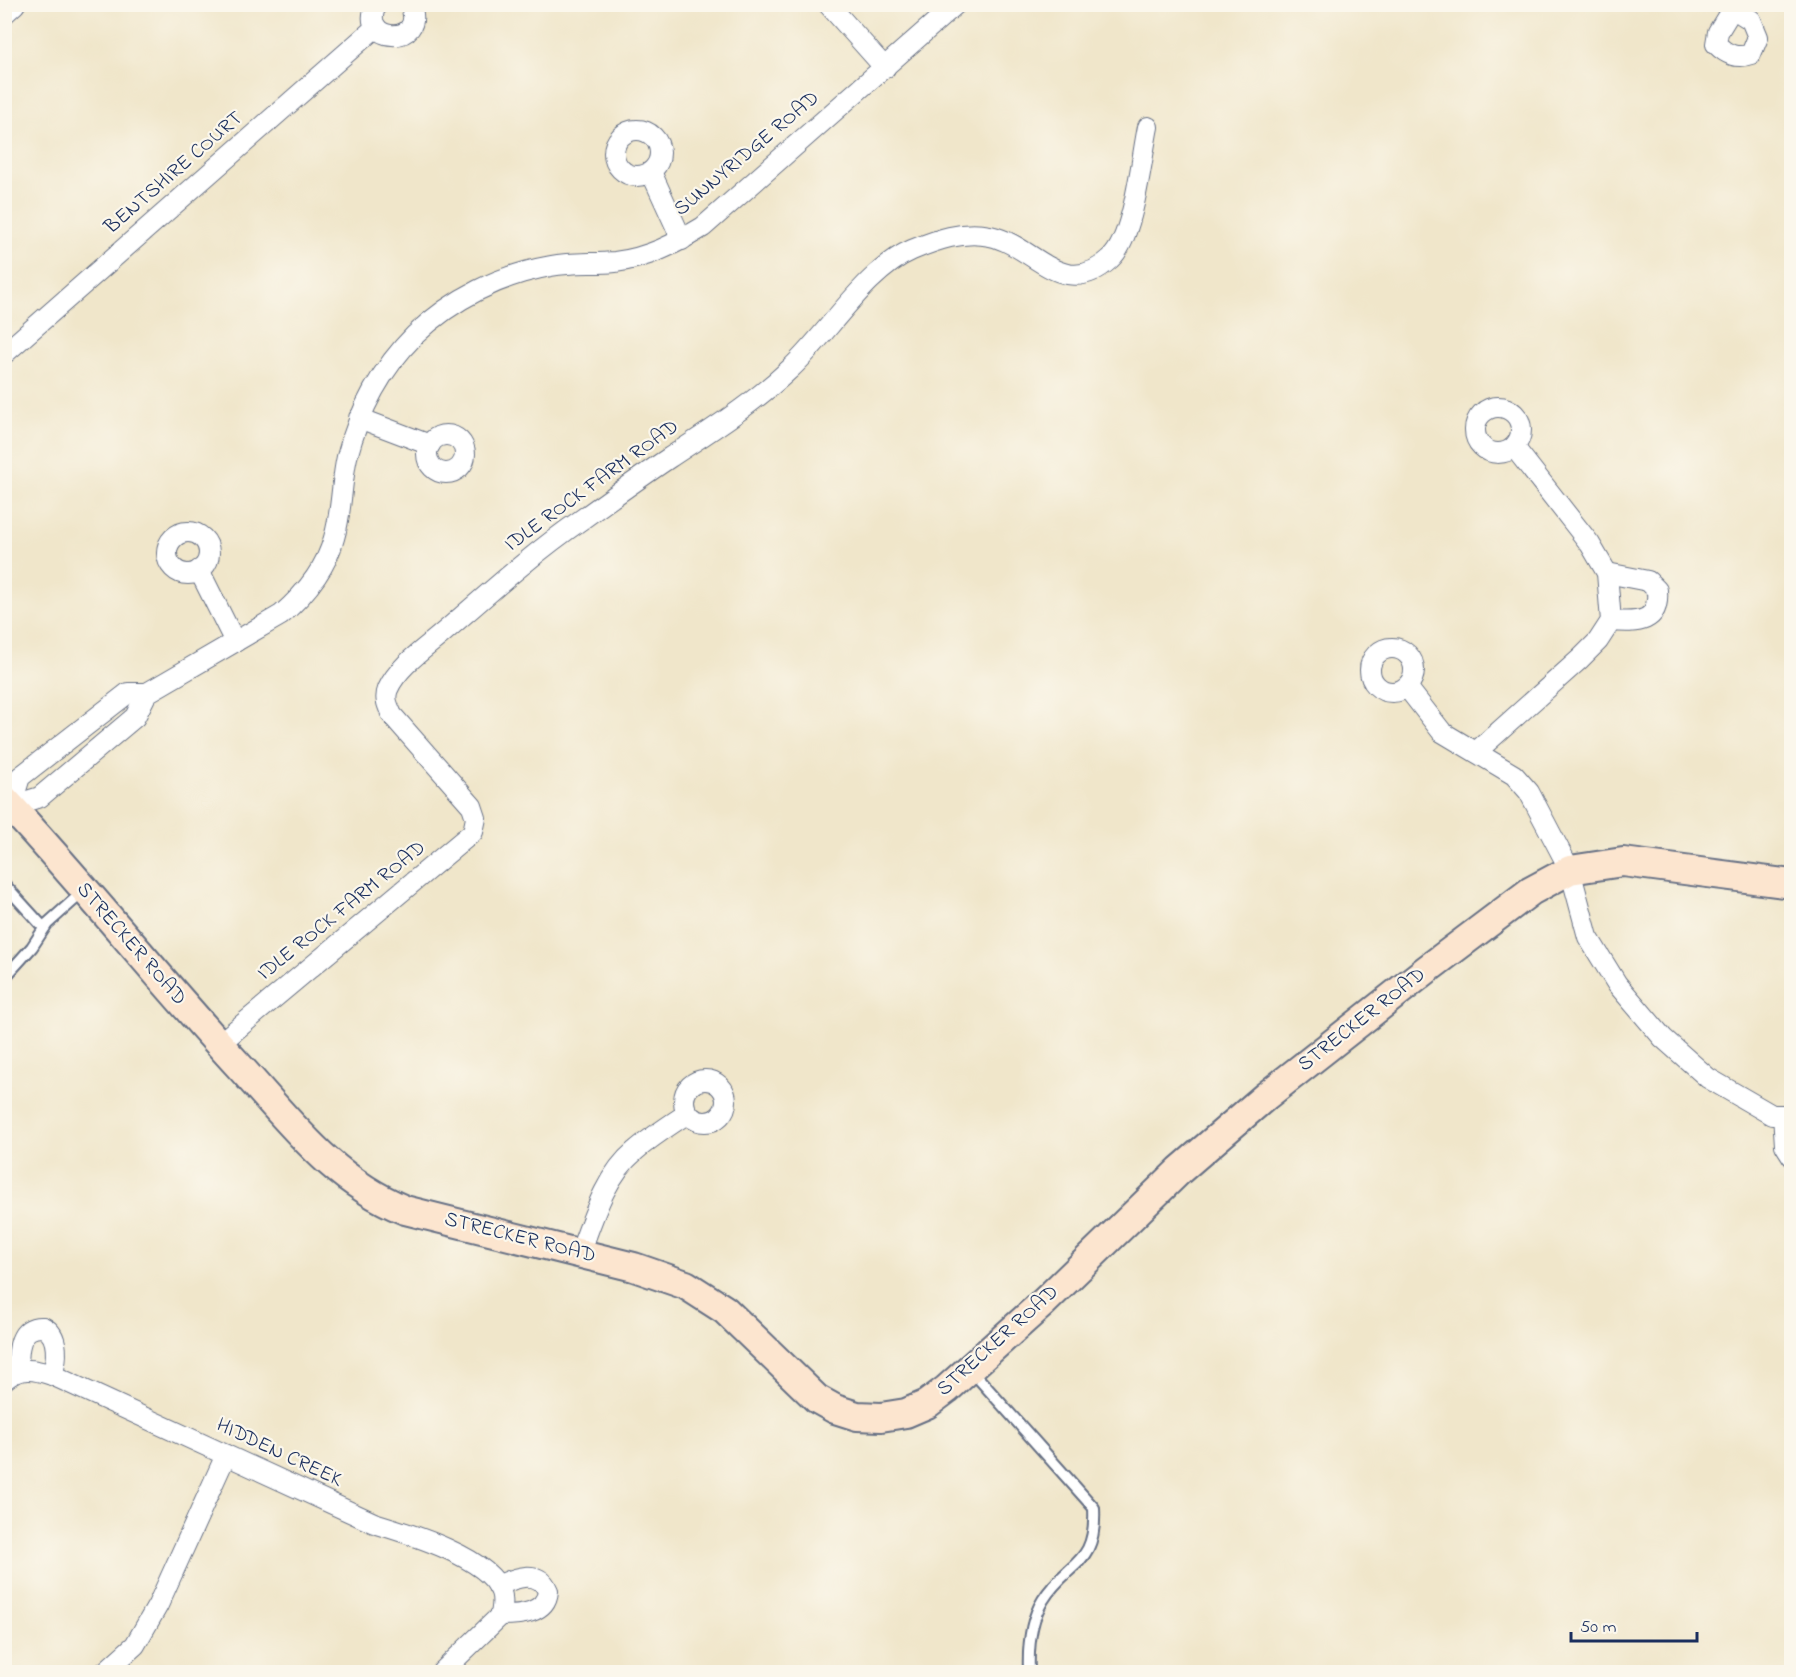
<svg xmlns="http://www.w3.org/2000/svg" width="1796" height="1677" viewBox="0 0 1796 1677" font-family="'Indie Flower',sans-serif">
	<rect width="100%" height="100%" fill="#fbf7ec"/>
	<filter id="ink" filterUnits="userSpaceOnUse"><feTurbulence type="fractalNoise" baseFrequency=".0167" numOctaves="2"/><feDisplacementMap in="SourceGraphic" scale="12" xChannelSelector="R" yChannelSelector="G"/><feConvolveMatrix kernelMatrix="1 2 1 2 8 2 1 2 1" color-interpolation-filters="sRGB"/></filter>
	<filter id="wash" filterUnits="userSpaceOnUse"><feTurbulence type="fractalNoise" baseFrequency=".008" numOctaves="4" result="noise"/><feDisplacementMap in="SourceGraphic" scale="24" xChannelSelector="R" yChannelSelector="G"/><feGaussianBlur stdDeviation="1.35" result="paint"/><feColorMatrix in="noise" values="0 0 0 0 0 0 0 0 0 0 0 0 0 0 0 0 0 1.4 0 .05"/><feComposite in="paint" operator="in"/></filter>
	<g filter="url(#wash)">
		<rect width="100%" height="100%" fill="#f0e6ca"/>
	</g>
	<g filter="url(#ink)">
		<g fill="none" stroke-linecap="round" stroke-linejoin="round">
			<g stroke="#666f84" stroke-width="14">
				<g id="lane">
					<path d="M4,884L44,928"/>
					<path d="M4,978L32,947L47,924L84,891"/>
					<path d="M971,1370L1094,1508C1097,1567 1068,1560 1043,1600C1030,1621 1028,1649 1029,1672"/>
				</g>
			</g>
			<g stroke="#666f84" stroke-width="22">
				<g id="street">
					<path d="M377,4C355,43 429,48 410,4"/>
					<path d="M828,4L885,68"/>
					<path d="M1726,4L1751,20L1758,37L1751,54C1737,59 1727,55 1716,44L1718,32L1732,9"/>
					<path d="M4,14L15,4"/>
					<circle cx="637" cy="153" r="23"/>
					<path d="M651,172L682,240"/>
					<path d="M4,354L376,27"/>
					<circle cx="1498" cy="430" r="23"/>
					<path d="M359,418L430,445"/>
					<circle cx="446" cy="454" r="19"/>
					<circle cx="188" cy="553" r="21"/>
					<path d="M199,570L235,642"/>
					<path d="M1607,573L1648,581L1657,590C1660,623 1638,623 1611,621"/>
					<circle cx="1392" cy="670" r="22"/>
					<path d="M1407,687L1442,732L1514,775L1529,792L1570,870L1588,937L1617,984L1663,1038L1708,1078L1772,1115H1792"/>
					<path d="M1476,752L1580,659L1598,641L1611,621L1607,573L1590,544L1514,447"/>
					<path d="M11,806L40,797L135,717L147,693L281,615C304,595 326,569 334,538C342,512 341,483 347,457C359,411 381,369 415,335C452,299 500,275 551,266C572,262 594,264 615,262C648,258 675,244 703,227L956,4"/>
					<path d="M11,806L20,777L128,693H147"/>
					<path d="M219,1044L473,832L476,818L472,806L392,715C388,706 384,699 388,689C398,666 426,648 444,632C489,593 532,554 581,520C610,499 639,478 669,458C711,430 753,404 790,369C827,335 867,269 912,250C936,240 963,230 990,236C1034,245 1063,302 1110,259C1134,238 1141,160 1148,127"/>
					<circle cx="705" cy="1101" r="21"/>
					<path d="M1783,1115L1785,1145L1792,1156"/>
					<path d="M580,1253C593,1218 605,1176 635,1151C651,1137 670,1125 688,1113"/>
					<path d="M18,1370C18,1351 18,1326 43,1327C60,1335 57,1361 52,1375"/>
					<path d="M4,1380C20,1366 34,1369 52,1375L374,1523C407,1533 489,1557 501,1592C504,1600 502,1608 501,1615L442,1672"/>
					<path d="M498,1586C514,1578 539,1568 548,1591C546,1614 519,1615 501,1615"/>
					<path d="M105,1672L135,1645L158,1605L226,1455"/>
				</g>
			</g>
			<g stroke="#666f84" stroke-width="32">
				<path id="secondary" d="M4,799C85,886 159,979 239,1066C291,1123 332,1180 405,1210L634,1267L686,1285L725,1310L817,1399L835,1409L857,1416L881,1417L906,1413L927,1404L947,1389L1044,1302L1180,1170L1266,1096L1426,970L1531,891L1570,870L1623,862L1792,884"/>
			</g>
			<use href="#lane" stroke="#fff" stroke-width="10"/>
			<use href="#street" stroke="#fff" stroke-width="20"/>
			<use href="#secondary" stroke="#fce5cf" stroke-width="28"/>
		</g>
	</g>
	<g text-anchor="middle" dominant-baseline="central" stroke-width="4.5" stroke-linejoin="round" paint-order="stroke">
		<g font-size="21" fill="#1b2f5e" stroke="#fbf7ec">
			<text transform="translate(747 154) rotate(-40)">SUNNYRIDGE ROAD</text>
			<text transform="translate(174 173) rotate(-41)">BENTSHIRE COURT</text>
			<text transform="translate(592 486) rotate(-36)">IDLE ROCK FARM ROAD</text>
			<text transform="translate(342 911) rotate(-39)">IDLE ROCK FARM ROAD</text>
			<text transform="translate(131 944) rotate(49)">STRECKER ROAD</text>
			<text transform="translate(1362 1020) rotate(-38)">STRECKER ROAD</text>
			<text transform="translate(520 1238) rotate(14)">STRECKER ROAD</text>
			<text transform="translate(998 1341) rotate(-42)">STRECKER ROAD</text>
			<text transform="translate(279 1453) rotate(25)">HIDDEN CREEK</text>
		</g>
	</g>
	<rect width="1796" height="1677" fill="none" stroke="#fbf7ec" stroke-width="24"/>
	<path d="M1571 1632v9h126v-9" fill="none" stroke="#1b2f5e" stroke-width="3"/>
	<text x="1580" y="1632" font-size="18" fill="#1b2f5e" stroke="#fbf7ec" stroke-width="4.5" paint-order="stroke">50 m</text>
</svg>
